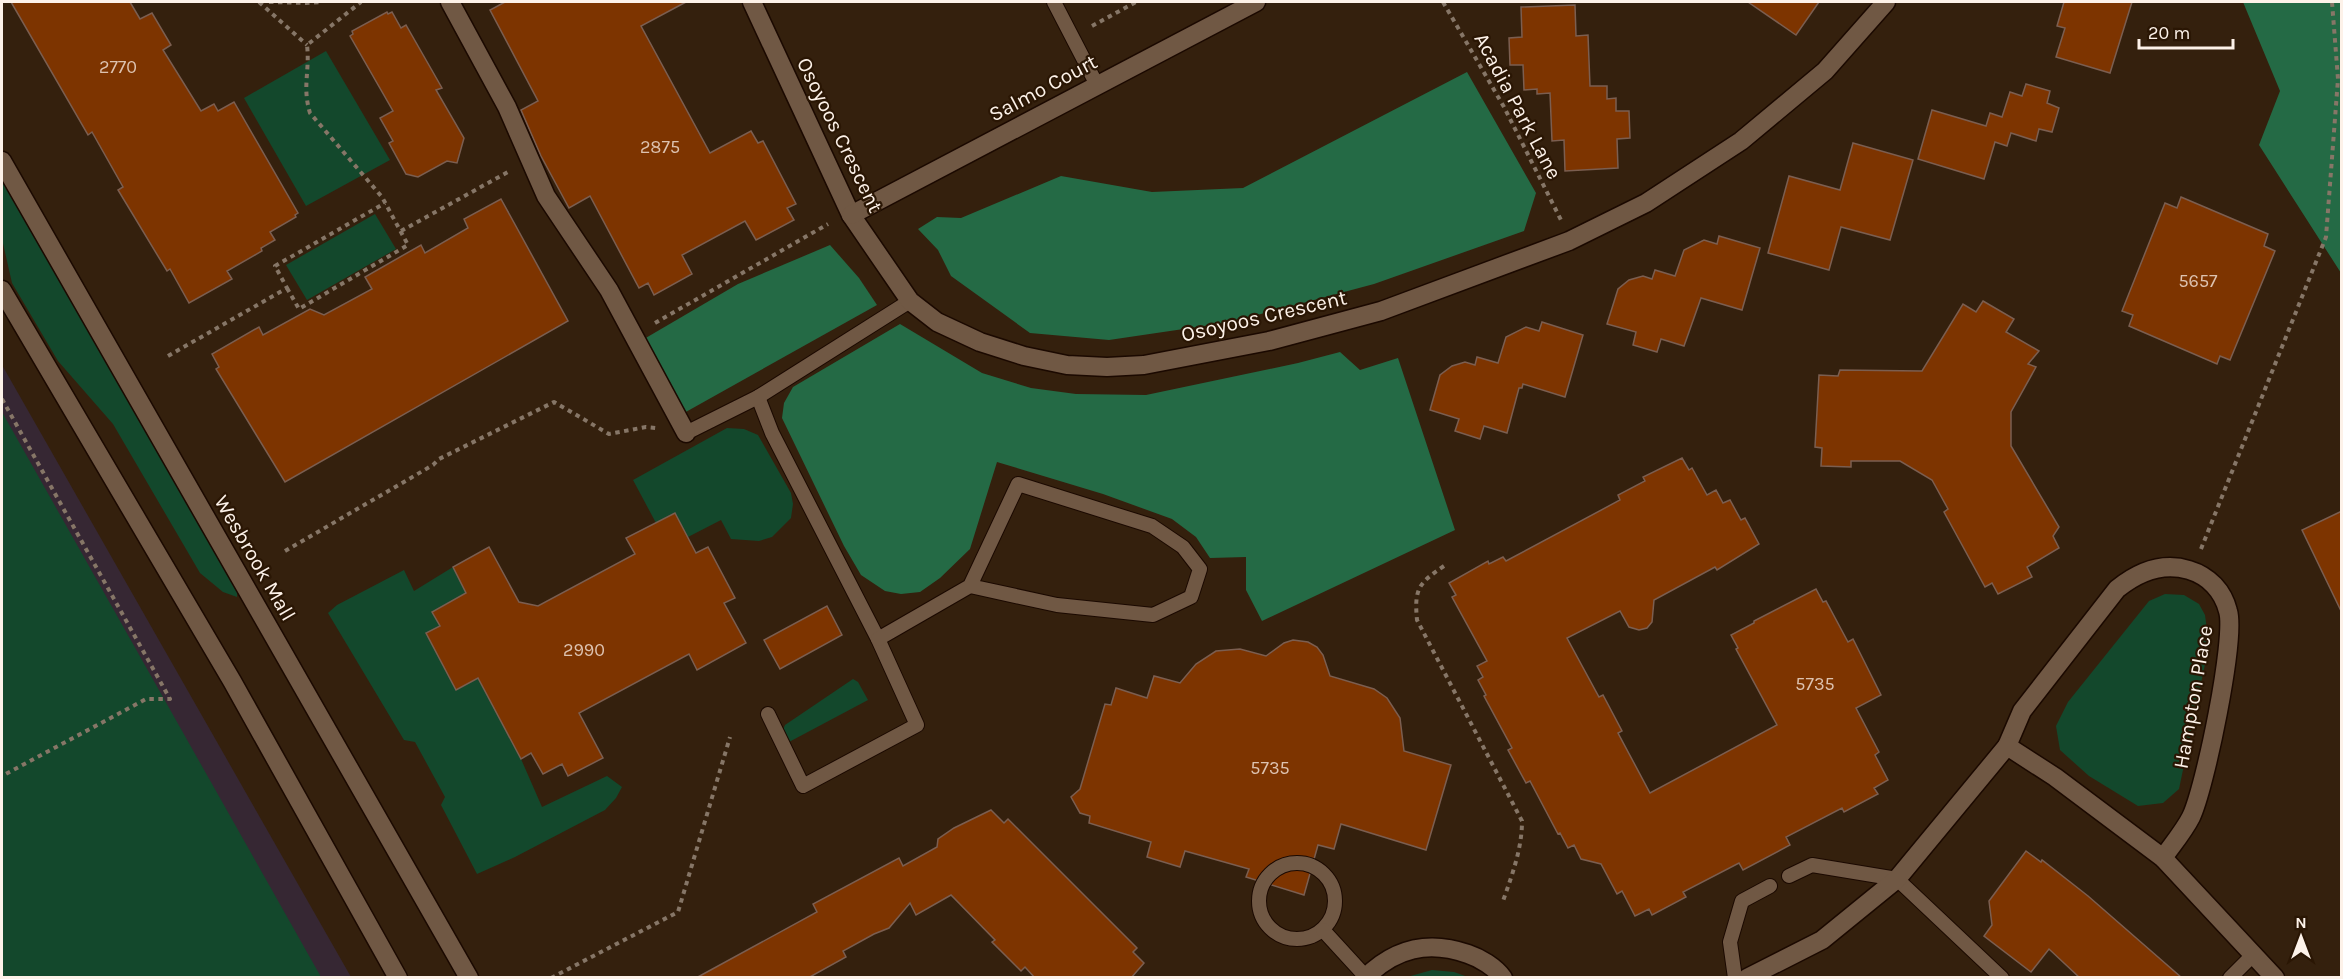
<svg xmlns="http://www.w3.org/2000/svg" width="2343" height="979" viewBox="0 0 2343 979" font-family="Karla,sans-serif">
	<rect width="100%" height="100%" fill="#34200d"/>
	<path fill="#362733" d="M2,365L351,977H2Z"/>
	<g fill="#13482c">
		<path d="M326,51L390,160L306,206L244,98Z"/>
		<path d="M2,179L237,592V597L223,592L200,573L113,424L58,361L12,283L2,239Z"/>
		<path d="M375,214L396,249L307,300L286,265Z"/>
		<path d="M2,412L321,977H2Z"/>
		<path d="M727,428L744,429L758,435L791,493L793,504L791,518L772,537L759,541L731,539L721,520L688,537L675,513L656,523L633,480Z"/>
		<path d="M453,567L466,593L432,612L440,626L426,633L456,690L478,678L521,759L542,807L607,776L622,787L616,798L605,810L515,857L477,874L441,805L445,797L415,742L404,740L328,613L337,605L404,570L414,591Z"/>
		<path d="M2165,594L2184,595L2199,604L2205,615L2209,645L2179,789L2163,803L2138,806L2089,776L2060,750L2056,726L2068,702L2149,601Z"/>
		<path d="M853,679L858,682L868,700L789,742L783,730L785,725Z"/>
		<path d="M1432,970L1454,972L1468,977H1407Z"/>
	</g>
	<g fill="#246a45">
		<path d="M2243,2H2341V273L2259,145L2280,91Z"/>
		<path d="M1467,72L1536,193L1524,231L1374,284L1231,322L1109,340L1030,333L951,276L938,250L918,229L937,217L961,218L1061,176L1152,192L1243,188Z"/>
		<path d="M830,245L859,278L877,305L684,413L644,339L738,284Z"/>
		<path d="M900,324L982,373L1031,388L1076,394L1146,395L1298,363L1340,352L1360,370L1398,358L1455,530L1262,621L1246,590V557L1210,558L1196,537L1172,519L1103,494L997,462L970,549L940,578L920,592L901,594L885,591L861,575L844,546L782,418L784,403L793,387Z"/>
	</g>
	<g fill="#7d3400" stroke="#7b5e50" stroke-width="1.5">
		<path d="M11,2H130L140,19L152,13L171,45L163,50L201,111L214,104L218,111L234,102L298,213L295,215L296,217L270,232L275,240L261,248L262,251L227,271L232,279L189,303L170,269L167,271L118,190L123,187L92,132L88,135Z"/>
		<path d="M505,2H686L641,26L710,153L751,131L758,143L763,141L796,204L787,208L794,220L756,240L745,221L682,255L692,274L654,295L648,283L639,288L590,196L569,208L541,156L521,110L538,101L490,10Z"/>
		<path d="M1748,2H1819L1796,35Z"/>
		<path d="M2064,2H2132L2110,73L2056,57L2065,28L2057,26Z"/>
		<path d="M1575,5L1576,36L1588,35L1590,86H1607V99L1616,98V111H1629L1630,138L1617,139L1618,168L1565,171L1564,140L1552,141L1550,93L1537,94V89L1524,90L1523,65H1510L1509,38L1522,37L1521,7Z"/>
		<path d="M387,12L388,14L392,12L401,28L406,25L442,88L436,90L464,138L457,163L447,161L418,177L406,174L389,143L393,141L380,118L393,111L350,36L353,34L352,31Z"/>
		<path d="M2026,84L2050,91L2047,103L2059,108L2052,132L2039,129L2036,141L2011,133L2007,146L1995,142L1984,179L1918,159L1932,110L1986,126L1990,113L2002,117L2010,92L2022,96Z"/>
		<path d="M1853,143L1913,160L1890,240L1841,227L1829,270L1768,253L1789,176L1840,190Z"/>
		<path d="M2181,197L2268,234L2264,246L2275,251L2230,360L2220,356L2217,364L2129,326L2133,315L2122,311L2165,203L2177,208Z"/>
		<path d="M501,199L568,321L285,482L216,369L219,367L212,354L259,327L263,335L310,309L324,315L372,289L365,277L421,245L425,253L468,228L464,219Z"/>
		<path d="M1719,236L1760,248L1742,310L1701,298L1684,346L1661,339L1657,352L1633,345L1636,332L1607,324L1618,289L1629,280L1643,276L1652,279L1655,270L1675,276L1684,250L1704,240L1717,244Z"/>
		<path d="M1983,301L2014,319L2006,332L2039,351L2028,364L2036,367L2011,412V446L2059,527L2053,536L2059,548L2027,567L2032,577L1998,594L1992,583L1985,587L1944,512L1948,509L1932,480L1900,461H1851V467L1821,466L1822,448L1815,447L1819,375L1838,376L1840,370L1922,371L1963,304L1976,312Z"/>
		<path d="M1542,322L1583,335L1565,397L1523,384L1522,388H1519L1507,433L1484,426L1480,439L1455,431L1459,419L1430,410L1440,375L1452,366L1465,362L1475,365L1477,357L1498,363L1506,337L1526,327L1539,331Z"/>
		<path d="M1682,458L1689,470L1692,468L1707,495L1716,490L1723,503L1730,500L1741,520L1745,518L1759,544L1717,570L1715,567L1654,600L1652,622L1647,628L1639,630L1629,627L1620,611L1567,638L1599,697L1603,695L1622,731L1618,733L1650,793L1777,725L1736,649L1738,648L1731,635L1754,623V621L1816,589L1823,602L1826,601L1848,642L1853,639L1881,695L1856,708L1879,752L1875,755L1888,780L1874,788L1878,794L1844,812L1842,808L1786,837L1790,845L1743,870L1739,863L1683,892L1686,897L1652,915L1649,909L1635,916L1622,891L1617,894L1601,864L1581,859L1574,845L1568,848L1560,833L1558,834L1530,781L1526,783L1508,750L1512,748L1484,696L1486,695L1478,680L1483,677L1477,666L1487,661L1452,597L1456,595L1449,583L1488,561L1489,564L1503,557L1506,561L1620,500L1618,495L1645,481L1643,477Z"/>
		<path d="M2342,511V613L2302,530Z"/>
		<path d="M675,513L696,553L708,547L735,598L724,603L746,643L697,670L689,654L579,713L603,758L568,776L562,764L543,774L531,753L521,759L478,678L456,690L426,633L440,626L432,612L466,593L453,567L489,547L519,602L538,606L635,554L626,538Z"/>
		<path d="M827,606L842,635L780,669L764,640Z"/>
		<path d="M1293,640L1308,642L1317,647L1323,655L1330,676L1374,689L1387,698L1400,718L1404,751L1451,765L1426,850L1341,824L1334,849L1318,845L1304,895L1246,877L1249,869L1185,851L1180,867L1147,857L1151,842L1089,823L1090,816L1080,813L1071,797L1080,789L1105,704L1111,705L1116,688L1147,698L1154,676L1180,683L1196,664L1216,651L1240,649L1266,656L1284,643Z"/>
		<path d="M991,810L1004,823L1008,819L1137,948L1133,952L1144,963L1131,978H1035L1025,967L1021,971L992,942L995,940L951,895L916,915L910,903L889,928L874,934L843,951L846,957L808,978H696L817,912L813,904L899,858L903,866L937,847L938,839L954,828Z"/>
		<path d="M2026,851L2041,862L2042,860L2088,896L2182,978H2080L2049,949L2031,972L1984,936L1992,925L1989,901Z"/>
	</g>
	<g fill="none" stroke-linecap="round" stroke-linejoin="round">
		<g stroke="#1b0900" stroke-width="16">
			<g id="service">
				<path d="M1054,2L1097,85"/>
				<path d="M758,397L772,433L878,639L917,725L803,786L768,714"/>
				<path d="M686,433L758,397L910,301"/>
				<path d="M878,639L970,586L1057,605L1153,615L1191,597L1200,569L1183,547L1152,526L1018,484L970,586"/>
				<circle cx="1297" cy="901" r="38"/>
				<path d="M1789,876L1812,865L1897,879L2002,978"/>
				<path d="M1323,930L1366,977"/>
				<path d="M1735,978L1730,942L1742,901L1770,886"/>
				<path d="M2230,978L2253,955"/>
			</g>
		</g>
		<g stroke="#1b0900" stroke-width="21">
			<g id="minor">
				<path d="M450,2L507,107L546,196L609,290L686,433"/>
				<path d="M752,2L851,215L910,301L937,322L980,342L1024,356L1067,365L1107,367L1144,365L1269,341L1381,311L1569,241L1646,203L1741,141L1825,71L1886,2"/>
				<path d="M851,215L1256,2"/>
				<path d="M2007,746L2022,711L2117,589C2138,572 2163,562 2189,570C2209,576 2223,591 2228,611C2236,638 2205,788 2191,817C2184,831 2172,845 2163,858"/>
				<path d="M1365,978C1395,948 1428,940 1468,954C1480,958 1495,967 1503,978"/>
				<path d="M1747,978L1822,940L1897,879L2007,746L2055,777L2163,858L2275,978"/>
			</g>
		</g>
		<g stroke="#1b0900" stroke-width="21">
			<g id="secondary">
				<path d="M2,161L469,978"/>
				<path d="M2,290L232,681L398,978"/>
			</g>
		</g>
		<g stroke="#867667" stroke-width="4" stroke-dasharray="4.5 4.5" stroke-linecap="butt">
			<path d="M259,2L307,45"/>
			<path d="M269,2L306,3L322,2"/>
			<path d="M1443,2L1504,107L1561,220"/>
			<path d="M1092,26L1136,2"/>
			<path d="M401,231L508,172"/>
			<path d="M287,288L299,309L408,245L382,197L310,113C302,87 310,71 307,45L361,2"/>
			<path d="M655,323L828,224"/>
			<path d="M168,356L287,288L275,266L385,203"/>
			<path d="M2,399L170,699H146L2,776"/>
			<path d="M2201,549L2326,237L2338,79L2332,2"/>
			<path d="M285,551L433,465L439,459L554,402L609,434L646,427L656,428"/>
			<path d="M1444,566C1419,583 1414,588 1417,620L1522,821C1522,849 1512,875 1503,901"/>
			<path d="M551,978L678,912L730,737"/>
		</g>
		<use href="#service" stroke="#705844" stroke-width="14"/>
		<use href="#minor" stroke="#705844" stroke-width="18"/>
		<use href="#secondary" stroke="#705844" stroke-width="18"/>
	</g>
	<g text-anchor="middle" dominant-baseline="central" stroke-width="4.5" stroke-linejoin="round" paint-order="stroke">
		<g font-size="18" fill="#ddc2af">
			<text x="118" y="67">2770</text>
			<text x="660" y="147">2875</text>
			<text x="2198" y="281">5657</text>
			<text x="584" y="650">2990</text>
			<text x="1815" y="684">5735</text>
			<text x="1270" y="768">5735</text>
		</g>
		<g font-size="21" fill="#fdf2e9" stroke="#2a1604">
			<text transform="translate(1043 88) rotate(-28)">Salmo Court</text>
			<text transform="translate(1518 106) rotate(62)">Acadia Park Lane</text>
			<text transform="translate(840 135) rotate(64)">Osoyoos Crescent</text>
			<text transform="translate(1264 316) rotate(-13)">Osoyoos Crescent</text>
			<text transform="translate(255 558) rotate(60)">Wesbrook Mall</text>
			<text transform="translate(2193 697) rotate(-80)">Hampton Place</text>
		</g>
	</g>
	<rect width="2343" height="979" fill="none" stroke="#fdf2e9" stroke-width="6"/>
	<g transform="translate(2301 937)" stroke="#2a1604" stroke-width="4.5" paint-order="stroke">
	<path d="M0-4.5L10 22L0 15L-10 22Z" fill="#fdf2e9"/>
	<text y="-9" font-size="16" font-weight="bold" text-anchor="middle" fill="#fdf2e9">N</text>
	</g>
	<path d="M2139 39v9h94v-9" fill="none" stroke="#fdf2e9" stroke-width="3"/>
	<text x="2148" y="39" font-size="18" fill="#fdf2e9" stroke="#2a1604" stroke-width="4.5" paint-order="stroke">20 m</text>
</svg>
